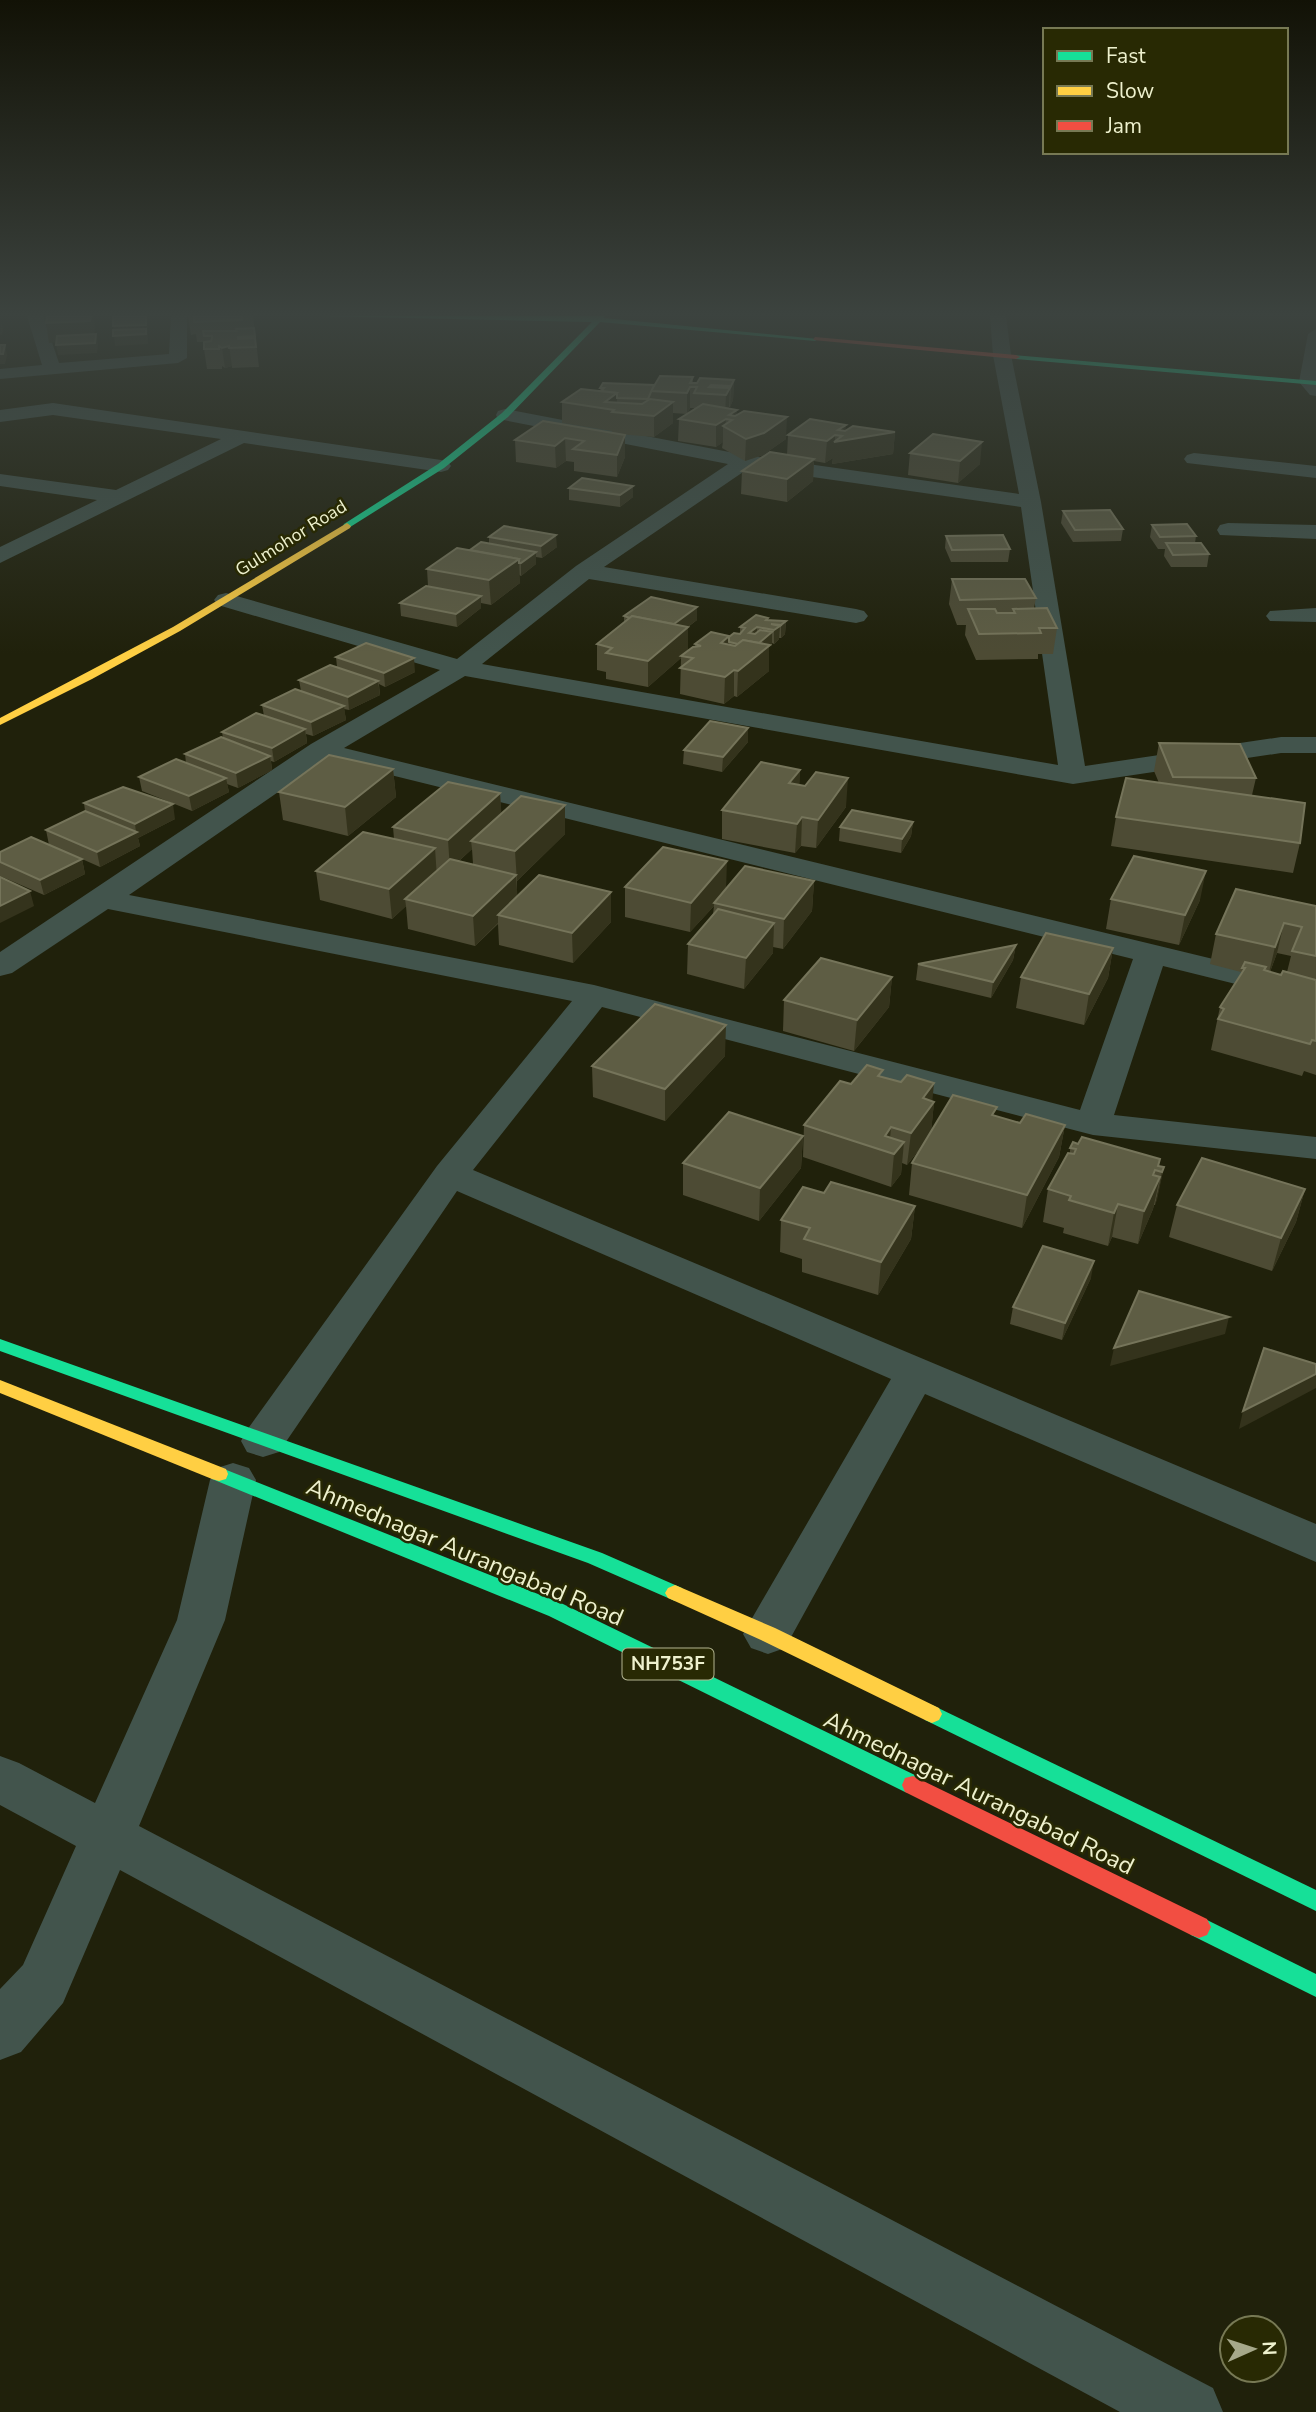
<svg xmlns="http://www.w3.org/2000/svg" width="1316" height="2412" viewBox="0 0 1316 2412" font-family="'Nunito Sans',sans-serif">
	<rect width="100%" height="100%" fill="#20210b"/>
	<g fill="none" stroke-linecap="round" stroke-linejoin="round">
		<g fill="#42544c" fill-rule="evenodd">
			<path d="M27,316H43L59,363L169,354L171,316H187V358L178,363L0,379V369L42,365Z"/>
			<path d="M990,316H1006L1011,355L1041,502L1085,766L1281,737H1316V753H1281L1073,784L465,676L344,748L1316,984V1004L1163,966L1114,1115L1316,1137V1159L1093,1135L602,1007L473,1170L1316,1524V1562L925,1394L785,1648L768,1654L751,1648L743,1634L751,1620L891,1379L457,1191L279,1452L263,1457L247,1452L241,1441L247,1430L437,1166L572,1001L108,909L12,973L0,976V952L311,744L440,670L218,605L214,600L218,595L226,593L457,659L576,566L728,464L498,419L496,415L498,411L505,409L745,455L1019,494L993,355ZM749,468L1021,507L1058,765L482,664L589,579L856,623L864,621L868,616L864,611L856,609L604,567ZM326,759L1133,959L1080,1110L594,985L129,895Z"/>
			<path d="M1316,329V396L1310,395L1299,382L1308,334Z"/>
			<path d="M53,403L441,460L448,462L451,466L448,470L441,472L244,443L0,563V547L97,500L0,486V474L116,490L221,439L53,415L0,422V410Z"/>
			<path d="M1194,453L1316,466V478L1187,463L1184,459L1187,455Z"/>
			<path d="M1228,523L1316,525V539L1220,535L1217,530L1220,525Z"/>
			<path d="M1316,608V622L1270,621L1266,616L1270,611Z"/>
			<path d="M233,1463L249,1468L256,1480L225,1620L139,1826L1213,2388L1223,2412H1120L120,1870L63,2003L21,2052L0,2060V1989L23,1965L76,1846L0,1805V1756L19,1763L95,1803L177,1620L210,1480L217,1468Z"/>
		</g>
		<g fill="#16e098" fill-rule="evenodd">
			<path d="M317,316H605L604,318L818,339L815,341L600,322L508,417L444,468L347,529L343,526L344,524L438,464L502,413L592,322Z"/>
			<path d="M1013,355L1316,381V385L1016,359Z"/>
			<path d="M0,1339L602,1553L682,1588L685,1593L682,1598L675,1601L668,1598L588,1563L0,1351Z"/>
			<path d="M219,1467L563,1604L921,1778L924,1785L921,1792L913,1794L905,1792L549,1616L212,1479L210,1474L212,1469Z"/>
			<path d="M932,1705L1316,1890V1911L925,1720L922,1714L925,1708Z"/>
			<path d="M1199,1916L1316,1974V1997L1191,1935L1187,1927L1191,1919Z"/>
		</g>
		<g fill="#ffcf43" fill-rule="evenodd">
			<path d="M347,523L351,526L350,528L180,631L92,679L0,725V718L173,627Z"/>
			<path d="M0,1380L226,1469L228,1474L226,1479L219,1481L212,1479L0,1393Z"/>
			<path d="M675,1585L775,1628L939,1708L942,1714L939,1720L932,1723L925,1720L761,1640L668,1598L665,1593L668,1588Z"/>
		</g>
		<g fill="#f24e42" fill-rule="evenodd">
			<path d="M815,337L1016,355L1020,357L1016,359L813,340Z"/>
			<path d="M913,1776L1207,1919L1211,1927L1207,1935L1199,1938L1191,1935L905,1792L902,1785L905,1778Z"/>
		</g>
	</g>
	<g fill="#4d4b34" fill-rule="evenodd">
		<path d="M188,316H253L259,367L232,368V366L225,368L222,366V369H207L204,349V342H197L196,334L191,335Z"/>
		<path d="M693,377V383H697L734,380L733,400L730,407H729V409L737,415L786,439L763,455L745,461L722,448L723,442L716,447L678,441L679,419L694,410V408H690L687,414L673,413V423L654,437L618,434L625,457L617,477L574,471V462L566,461L556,468L516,462L515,440L612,433V431L562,423V402L600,391V388L654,385Z"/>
		<path d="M846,431L895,432L893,454L832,464L833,458L825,463L814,461L813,481L787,502L741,494L742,471L787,455L788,435Z"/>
		<path d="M910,453L980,464L958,483L908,475Z"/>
		<path d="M569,488L633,497L620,507L569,500Z"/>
		<path d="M1063,511L1123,529L1121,541L1073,542L1061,523Z"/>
		<path d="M1152,525L1196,536L1195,543L1209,554L1207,567H1171L1164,556L1165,549H1158L1150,537Z"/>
		<path d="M946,536L1010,549L1008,562H951L945,548Z"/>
		<path d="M489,537L557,547L542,558L536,557V564L521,576L519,575L520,583L491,605L481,603V608L457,627L401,616L400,603L428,586L427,569L470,550L489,544Z"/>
		<path d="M952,579L1036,598L1034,608L1057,628L1053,654H1038V659L976,660L965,635L966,625H957L949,604Z"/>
		<path d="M697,607V620L688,627V651L695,647V644L740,634V627L768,620L786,621L785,634L781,638H779V639L774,644L772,643V645L769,647V671L737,697L734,696L724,704L680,694L681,658L648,687L606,679V672L597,670V644L624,622V616Z"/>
		<path d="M336,657L415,672L385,687L379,684L380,695L349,710L344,709L346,720L313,736L306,734L307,743L274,762L271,761L272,770L238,788L227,784L229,792L192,811L142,791L139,777L186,763L185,754L223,738L222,732L264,716L262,705L301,691L299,680L337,667Z"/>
		<path d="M748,728V742L722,772L683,764L684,750Z"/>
		<path d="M1159,743L1256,778L1252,795L1300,843L1293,873L1111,846L1116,817L1159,783L1154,771Z"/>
		<path d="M393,769L396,797L348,836L283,820L279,792Z"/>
		<path d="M800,770L799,785L846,807L816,848L801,846L795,853L722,839V810Z"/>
		<path d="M500,793L501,814L565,805V834L517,881V895L611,922L573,963L499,945L498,924L475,946L408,929L406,906L392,919L320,900L316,871L394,839L393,827ZM472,849L473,864L459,861Z"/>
		<path d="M84,803L175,819L138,838L140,846L100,867L82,859L85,874L44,895L0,876V852L49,845L46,830L85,811Z"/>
		<path d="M913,822L911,836L901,853L839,841L840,827Z"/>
		<path d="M814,881L812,911L783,949L773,947V953L744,989L687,974L688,944L713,914L714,906L690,932L625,917V887L726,888Z"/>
		<path d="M1111,899L1200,900L1179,945L1106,929Z"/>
		<path d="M1316,906V1075L1304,1071L1302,1076L1211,1050L1220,1007L1240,976L1241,972L1210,964L1216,934ZM1277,953L1291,956L1287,972L1281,975L1270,972Z"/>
		<path d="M1016,945L1013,960L991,998L916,980L918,964Z"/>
		<path d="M1113,948L1108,978L1084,1025L1016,1008L1021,977Z"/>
		<path d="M892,977L889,1007L854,1051L783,1031L784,1000Z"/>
		<path d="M725,1056L665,1121L593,1097L592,1066Z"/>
		<path d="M882,1077L934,1102L931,1132L995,1116L1020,1123L1065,1125L1059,1157L1022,1228L909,1195L912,1163L925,1142L907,1165L902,1163L901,1174L891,1187L803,1157L804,1125L851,1084Z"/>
		<path d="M803,1136L801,1168L759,1221L683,1195V1163Z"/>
		<path d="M1078,1144L1164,1167L1155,1205H1154L1153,1209L1138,1244L1112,1237L1108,1246L1063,1233L1064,1228L1043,1222L1048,1189L1070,1153V1148Z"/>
		<path d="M1305,1189L1296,1222L1272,1271L1169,1237L1177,1205Z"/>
		<path d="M824,1193L915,1206L911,1239L878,1295L802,1272V1259L780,1252L781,1220Z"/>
		<path d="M1091,1278L1062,1340L1010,1324L1013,1307Z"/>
	</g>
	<g fill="#34331c">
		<path d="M93,316L95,324L94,340L49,343L46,323Z"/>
		<path d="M147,316L148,344L115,346L113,326Z"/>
		<path d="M1,320L3,330L2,335H0Z"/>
		<path d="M96,334L98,344L97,353L58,355L56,345Z"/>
		<path d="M5,345L7,355L5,364H0V354Z"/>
		<path d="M229,346L232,366L225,368L222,348Z"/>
		<path d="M734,380L733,400L730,407L731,386Z"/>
		<path d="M690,387V408L687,414V393Z"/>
		<path d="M730,388L729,409L725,416L726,395Z"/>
		<path d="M617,393V412L605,402Z"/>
		<path d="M673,402V423L654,437V416Z"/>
		<path d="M737,410L736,431L732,420L729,415Z"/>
		<path d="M787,417L786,439L763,455L745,461L746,439Z"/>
		<path d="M726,419L725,428L723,426V442L716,447V425Z"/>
		<path d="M846,425L845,440L895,432L893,454L832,464L833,458L825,463L827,441L835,435V442L842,436L838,430Z"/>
		<path d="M625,435V457L617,477V455Z"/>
		<path d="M565,438L566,461L556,468L555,446Z"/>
		<path d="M982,442L980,464L958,483L960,461Z"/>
		<path d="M814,459L813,481L787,502V479Z"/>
		<path d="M633,486V497L620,507V495Z"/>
		<path d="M556,535L557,547L542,558L541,546Z"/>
		<path d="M536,552V564L521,576V563Z"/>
		<path d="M519,559L520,583L491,605L489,580Z"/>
		<path d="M481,596V608L457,627L456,614Z"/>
		<path d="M697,607V620L671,639V626Z"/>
		<path d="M786,621L785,634L781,638V625Z"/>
		<path d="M780,626L779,639L774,644V630Z"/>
		<path d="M688,627V652L681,656V658L648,687V661Z"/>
		<path d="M757,627V640L749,633Z"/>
		<path d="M772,632V645L769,647V671L737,697L738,671L753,647Z"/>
		<path d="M729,636V662L721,643Z"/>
		<path d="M414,658L415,672L385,687L384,673Z"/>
		<path d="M734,670V696L724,704L725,677Z"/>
		<path d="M378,681L380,695L349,710L348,697Z"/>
		<path d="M344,706L346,720L313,736L311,722Z"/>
		<path d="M748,728V742L722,772L723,757Z"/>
		<path d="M305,729L307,743L274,762L272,748Z"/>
		<path d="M270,756L272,770L238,788L236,773Z"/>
		<path d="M393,769L396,797L348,836L345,807Z"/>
		<path d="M800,770L799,798L789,783Z"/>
		<path d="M226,778L229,792L192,811L189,796Z"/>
		<path d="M848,778L846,807L816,848L818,820Z"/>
		<path d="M500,793L502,821L471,841L472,849L450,869L448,840Z"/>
		<path d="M173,804L175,819L138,838L140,846L100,867L97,852L136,832L135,824Z"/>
		<path d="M565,805V834L517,881L515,851Z"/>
		<path d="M802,817L801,846L795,853L797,824Z"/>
		<path d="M913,822L911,836L901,853L902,839Z"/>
		<path d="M435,848L437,878L405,899L406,906L392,919L389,889Z"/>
		<path d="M82,859L85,874L44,895L40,880Z"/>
		<path d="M727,861L726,890L714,903V906L690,932L691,903Z"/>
		<path d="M1206,871L1200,900L1179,945L1185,915Z"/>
		<path d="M516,875L518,904L498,915V923L475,946L473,916Z"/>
		<path d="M814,881L812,911L783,949L784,919Z"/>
		<path d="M30,891L34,906L0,923V906Z"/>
		<path d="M611,892V922L573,963L572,933Z"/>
		<path d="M774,923L773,953L744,989L746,958Z"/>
		<path d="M1284,923L1277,953L1268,977L1275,947Z"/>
		<path d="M1016,945L1013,960L991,998L993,982Z"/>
		<path d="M1113,948L1108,978L1084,1025L1089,994Z"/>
		<path d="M892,977L889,1007L854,1051L857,1020Z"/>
		<path d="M726,1025L725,1056L665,1121V1089Z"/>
		<path d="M934,1083L932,1105L934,1102L931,1134L907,1165L911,1133L923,1098Z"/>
		<path d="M1065,1125L1059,1157L1022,1228L1027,1195Z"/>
		<path d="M891,1127L889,1152L885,1136Z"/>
		<path d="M803,1136L801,1168L759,1221L760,1188Z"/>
		<path d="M904,1142L901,1174L891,1187L894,1154Z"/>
		<path d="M1164,1167L1157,1200L1155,1205L1162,1172Z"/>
		<path d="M1155,1170L1148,1202L1160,1177L1153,1209L1138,1244L1144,1211Z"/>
		<path d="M1305,1189L1296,1222L1272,1271L1281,1238Z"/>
		<path d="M1118,1204L1112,1237L1108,1246L1114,1213Z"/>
		<path d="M915,1206L911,1239L878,1295L881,1262Z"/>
		<path d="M1094,1261L1091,1278L1062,1340L1065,1323Z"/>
		<path d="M1229,1317L1225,1334L1110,1366L1114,1348Z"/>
		<path d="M1316,1374V1388L1239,1429L1243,1411Z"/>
	</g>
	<g fill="#5e5d44" stroke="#75745a" stroke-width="2">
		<path d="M47,316H91L90,321L46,323Z"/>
		<path d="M113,316H146V325L113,326Z"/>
		<path d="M194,316H242V320L194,322Z"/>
		<path d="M254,328L255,336L238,337V339L255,338L256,347L229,348V346L222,348L219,346V349H204V342L211,341L212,338V336H204L203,331H237L236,329Z"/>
		<path d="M146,329V334L113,336V330Z"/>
		<path d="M96,334L95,343L56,345L57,336Z"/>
		<path d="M0,345H5L3,354H0Z"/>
		<path d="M660,376L693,377L690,383H697L700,378L734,380L731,386L711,385L709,387L730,388L726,395L694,393L697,387H690L687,393L651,391Z"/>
		<path d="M603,383L654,385L648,399L617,398V393L601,391L604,388H600Z"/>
		<path d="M581,389L617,393L605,402L642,404L650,399L673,402L654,416L612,412L614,410L562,402Z"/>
		<path d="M703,404L737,410L729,415L735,416L744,411L787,417L764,433L746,439L723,426L732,420L726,419L716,425L679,419Z"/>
		<path d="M810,419L846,425L838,430L845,431L853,426L895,432L834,442L842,436L835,435L827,441L788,435Z"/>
		<path d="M543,421L625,435L617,455L573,449L584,441L565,438L555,446L515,440Z"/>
		<path d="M933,434L982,442L960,461L910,453Z"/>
		<path d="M770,452L814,459L787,479L742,471Z"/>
		<path d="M582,478L633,486L620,495L569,488Z"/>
		<path d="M1110,510L1123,529L1075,530L1063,511Z"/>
		<path d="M1187,524L1196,536L1160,537L1152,525Z"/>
		<path d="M504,526L556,535L541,546L489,537Z"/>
		<path d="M1003,535L1010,549L952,550L946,536Z"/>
		<path d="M481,542L536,552L521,563H519V559L470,550Z"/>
		<path d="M1166,543H1201L1209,554L1173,555Z"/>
		<path d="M457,548L519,559L489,580L427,569Z"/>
		<path d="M952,579H1025L1036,598L960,600Z"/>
		<path d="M426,586L481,596L456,614L400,603Z"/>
		<path d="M651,597L697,607L674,624L632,616L630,618L624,616Z"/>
		<path d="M1047,608L1057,628H1039L1041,633L979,634L968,609H995L997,613H1015L1013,609Z"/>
		<path d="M756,615L768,618L766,620L786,621L781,625L771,624L780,626L774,630L757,627L749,633L755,634L760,630L772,632L759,643L743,640L738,644L729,642V637L734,633L740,634L745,628L740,627Z"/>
		<path d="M632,616L688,627L648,661L606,653L612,648L597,644Z"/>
		<path d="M711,632L729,636L721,643L735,646L743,640L770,645L738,671L734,670L725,677L680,668L693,658L681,656L693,647L701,646L695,644Z"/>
		<path d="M366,643L414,658L384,673L336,657Z"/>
		<path d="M330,665L378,681L348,697L299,680Z"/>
		<path d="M295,689L344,706L311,722L262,705Z"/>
		<path d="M256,713L305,729L272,748L222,732Z"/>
		<path d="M710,721L748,728L723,757L684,750Z"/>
		<path d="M221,737L270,756L236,773L185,754Z"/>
		<path d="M1159,743L1240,744L1256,778L1173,777Z"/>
		<path d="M329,755L393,769L345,807L279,792Z"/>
		<path d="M176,759L226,778L189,796L139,777Z"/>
		<path d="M761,762L800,770L789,783L805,786L816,772L848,778L818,820L802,817L797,824L722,810Z"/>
		<path d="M1126,778L1305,803L1300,843L1116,817Z"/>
		<path d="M448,782L500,793L448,840L393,827Z"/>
		<path d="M123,787L173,804L135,824L84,803Z"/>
		<path d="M521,796L565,805L515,851L471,841Z"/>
		<path d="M852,810L913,822L902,839L840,827Z"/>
		<path d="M85,811L137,832L97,852L46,830Z"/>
		<path d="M363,832L435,848L389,889L316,871Z"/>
		<path d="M31,837L82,859L40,880L0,862V852Z"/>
		<path d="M663,847L727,861L691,903L625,887Z"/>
		<path d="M1134,856L1206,871L1185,915L1111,899Z"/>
		<path d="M450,859L516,875L473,916L405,899Z"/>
		<path d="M745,866L814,881L784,919L714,903Z"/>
		<path d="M539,875L611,892L572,933L498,915Z"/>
		<path d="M0,877L30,891L0,906Z"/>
		<path d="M1236,889L1316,906V956L1292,951L1302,927L1284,923L1275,947L1216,934Z"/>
		<path d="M718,909L774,923L746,958L688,944Z"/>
		<path d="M1046,933L1113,948L1089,994L1021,977Z"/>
		<path d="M1016,945L993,982L918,964Z"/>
		<path d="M821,958L892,977L857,1020L784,1000Z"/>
		<path d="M1245,962L1266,967L1264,970L1281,975L1283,971L1316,980V1041L1312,1040L1310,1044L1218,1019L1224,1009L1220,1007L1245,968H1242Z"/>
		<path d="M655,1004L726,1025L665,1089L592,1066Z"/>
		<path d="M867,1065L883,1070L878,1076L901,1082L907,1075L934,1083L923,1098L934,1102L911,1133L891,1127L885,1136L904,1142L894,1154L804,1125L840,1081L851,1084Z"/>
		<path d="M953,1095L997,1107L992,1115L1020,1123L1026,1114L1065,1125L1027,1195L912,1163Z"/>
		<path d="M729,1112L803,1136L760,1188L683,1163Z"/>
		<path d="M1082,1137L1160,1159L1158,1166L1164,1167L1162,1172L1155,1170L1153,1175L1160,1177L1144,1211L1118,1204L1114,1213L1069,1200L1071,1196L1048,1189L1068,1153L1074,1154L1076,1149L1070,1148L1073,1142L1078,1144Z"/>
		<path d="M1202,1158L1305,1189L1281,1238L1177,1205Z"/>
		<path d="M831,1182L915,1206L881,1262L804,1239L810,1228L781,1220L803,1187L824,1193Z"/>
		<path d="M1043,1246L1094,1261L1065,1323L1013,1307Z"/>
		<path d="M1139,1291L1229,1317L1114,1348Z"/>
		<path d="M1264,1348L1316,1364V1374L1243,1411Z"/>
	</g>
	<linearGradient id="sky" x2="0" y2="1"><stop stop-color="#121206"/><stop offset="0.48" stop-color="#3c433f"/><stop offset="1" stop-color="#3c433f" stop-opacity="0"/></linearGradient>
	<rect width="1316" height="654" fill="url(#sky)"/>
	<g text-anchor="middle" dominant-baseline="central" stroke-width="5" stroke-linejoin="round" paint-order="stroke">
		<g font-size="18" fill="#eef1ce" stroke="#282903">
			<text transform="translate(291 538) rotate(-32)">Gulmohor Road</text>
		</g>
		<rect fill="#282903" stroke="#b3b591" stroke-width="2" x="622.5" y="1648.5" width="91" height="31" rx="5"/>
		<g font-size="19" font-weight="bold" fill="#eef1ce">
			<text x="668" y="1664">NH753F</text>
		</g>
		<g font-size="24" fill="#eef1ce" stroke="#282903">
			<text transform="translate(465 1552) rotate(23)">Ahmednagar Aurangabad Road</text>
			<text transform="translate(979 1793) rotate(26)">Ahmednagar Aurangabad Road</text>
		</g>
	</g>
	<rect x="1043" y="28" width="245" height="126" fill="#282903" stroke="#777954" stroke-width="2"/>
	<rect x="1057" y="51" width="35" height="10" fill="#16e098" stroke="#777954" stroke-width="2"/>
	<text x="1106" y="63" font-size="21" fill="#eef1ce">Fast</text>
	<rect x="1057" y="86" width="35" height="10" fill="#ffcf43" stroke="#777954" stroke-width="2"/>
	<text x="1106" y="98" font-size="21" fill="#eef1ce">Slow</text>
	<rect x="1057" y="121" width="35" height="10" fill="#f24e42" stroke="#777954" stroke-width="2"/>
	<text x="1106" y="133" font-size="21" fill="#eef1ce">Jam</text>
	<g transform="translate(1253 2349) rotate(87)"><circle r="33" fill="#282903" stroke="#777954" stroke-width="2"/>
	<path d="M0-5L12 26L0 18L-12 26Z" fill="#a6a88a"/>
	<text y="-10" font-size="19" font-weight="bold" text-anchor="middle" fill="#eef1ce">N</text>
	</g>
</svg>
